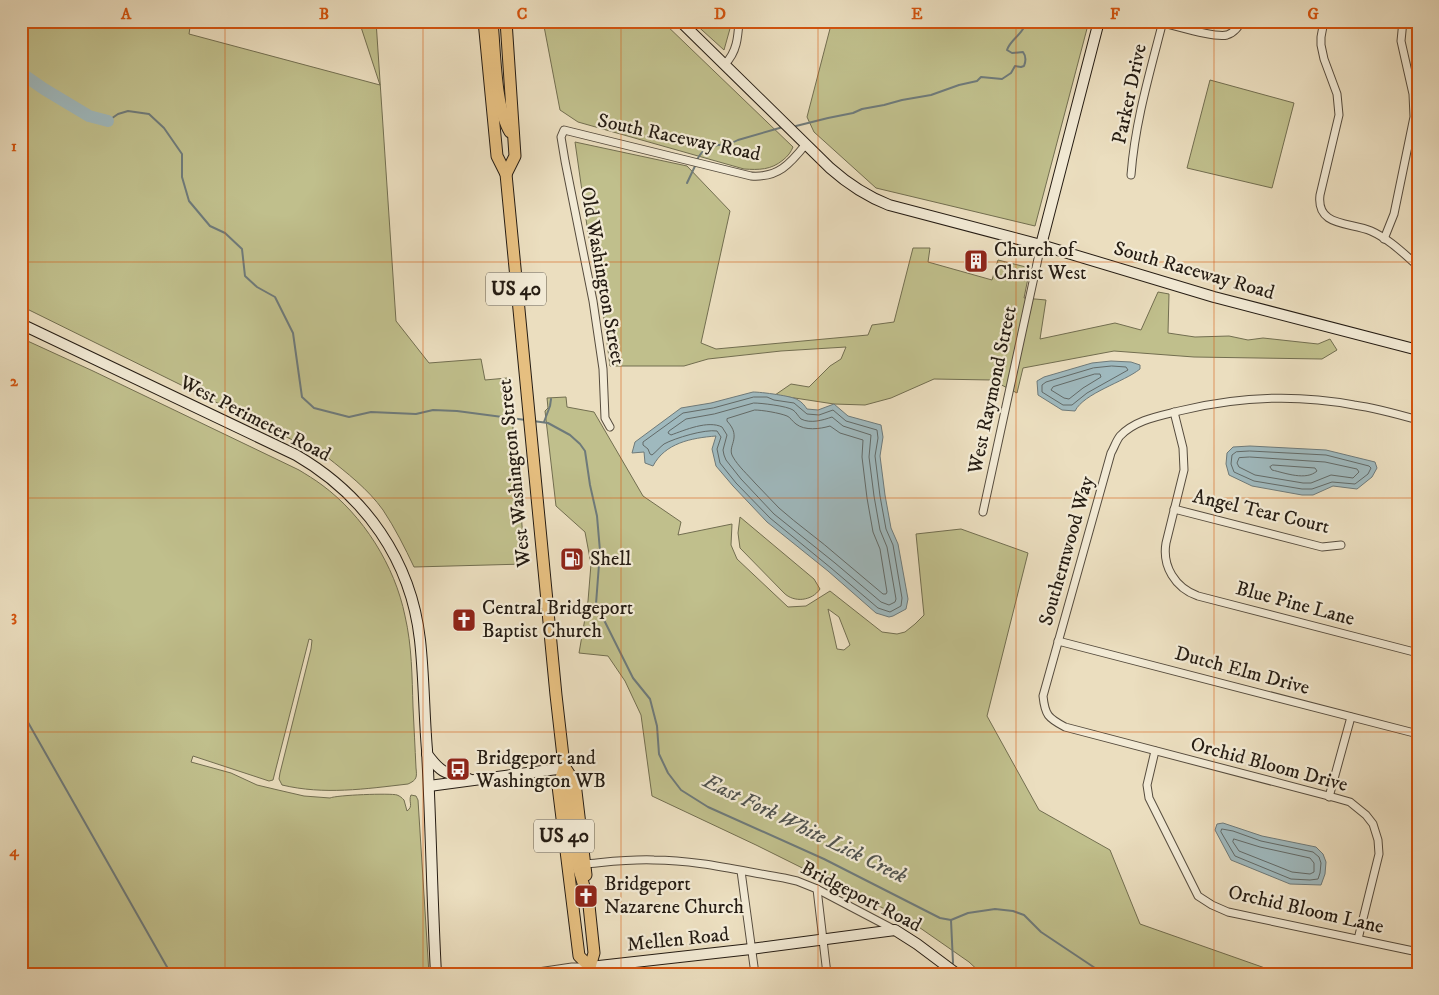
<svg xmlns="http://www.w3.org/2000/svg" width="1439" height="995" viewBox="0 0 1439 995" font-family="'IM FELL DW Pica',serif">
	<rect width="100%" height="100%" fill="#ebdebf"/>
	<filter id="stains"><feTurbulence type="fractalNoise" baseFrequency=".004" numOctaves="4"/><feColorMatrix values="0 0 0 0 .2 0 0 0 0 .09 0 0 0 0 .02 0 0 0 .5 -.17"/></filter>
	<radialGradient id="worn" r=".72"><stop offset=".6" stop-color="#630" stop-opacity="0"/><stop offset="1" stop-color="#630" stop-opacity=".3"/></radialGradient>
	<g fill="#c0bf8c" stroke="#726e50" fill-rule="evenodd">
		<path d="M21,21H141L149,23L144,21H191L189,34L380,85L359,21H376L396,321L429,363L481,359L485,380L507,378L517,461L525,564L414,567C405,548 395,528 383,510C368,489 347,473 327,457L21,306Z"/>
		<path d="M543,21H662L793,147C791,152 788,156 783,160C771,170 759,170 744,169L578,122L560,110Z"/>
		<path d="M692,21H725L731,25L724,50Z"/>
		<path d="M832,21H1089L1035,226L876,188L814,132L807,117Z"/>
		<path d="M1210,80L1294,103L1272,188L1187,168Z"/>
		<path d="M575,142L687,166L730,211L701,343L716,349L868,335L872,325L894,322L913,248H930L928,262L992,280L998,260L1030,268L1024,298L1046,300L1040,339L1115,323L1141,330L1158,292L1169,294L1168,333L1195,337L1229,336L1248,340L1263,338L1318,344L1330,339L1337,350L1322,359L1194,357L1114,351L1023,368L1017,393L992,380L934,379L891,398L865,405L834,404L775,395L791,384L809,387L830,366L841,359L846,347L781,351L708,359L684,366H610L600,287L588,233Z"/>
		<path d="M21,338L93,371L299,470C307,475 314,479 322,485C363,515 395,566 405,616C412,646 412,677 413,707C414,727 415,747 416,768C417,777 417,780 408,784C365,789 324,795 282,785L279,779L280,773L311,649L312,640L309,639L273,780L269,781L193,756L191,762L231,773L257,785L278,790L304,796L330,798C336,795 391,793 397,795C400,796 402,798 404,800L407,811C414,806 408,802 411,795L416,796L418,800L429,974H21Z"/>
		<path d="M566,397L567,407L594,412L643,496L681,522L678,535L732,524L731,545L737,559L788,607L806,606L830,591L882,632L897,634L905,632L915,624L924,615L916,534L961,529L1028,553L987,716L1039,810L1110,850L1140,924L1282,974H982L969,962L913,923L756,845L652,796L641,715L625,681L608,656L579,653L588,601L591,564L585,532L556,506L545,411L548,408L547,398ZM828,609L839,617L850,645L844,650L837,649Z"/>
		<path d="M740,517L814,579L820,589C812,601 794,603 784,593L740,548L738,533Z"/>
	</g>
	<g fill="#9fb9be" stroke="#6e7a7a">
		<path d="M1111,361L1131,362L1140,365V369C1124,382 1084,393 1075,411L1062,410L1038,395L1037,381L1044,377L1092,363Z"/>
		<path d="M753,392C761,392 793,396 798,400C802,402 805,406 807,409L818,410L834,404L848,416L881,425L883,437L880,456L885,495L891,528L898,544L908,599L906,609L893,616L889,617L876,613L828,571L767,522L733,486L716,466L712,449L716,436C691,438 665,443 653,466L645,463L644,452L632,453L635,442L681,408L711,403Z"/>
		<path d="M1250,446L1326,450L1375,462L1377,468L1372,477L1357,489L1333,486L1313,495H1302L1252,486L1229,475L1226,464L1227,453L1233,447Z"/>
		<path d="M1223,823L1262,836L1316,847L1323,854L1326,862L1325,874L1321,885L1290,884L1231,860L1215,830L1217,824Z"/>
	</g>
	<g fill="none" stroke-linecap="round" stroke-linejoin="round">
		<g stroke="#626a68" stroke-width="1">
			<path d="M1112,366L1126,367L1128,370L1087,393L1072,405H1063L1042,392V385L1046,382L1093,368Z"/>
			<path d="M1095,374H1100L1101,377L1083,388L1069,399L1064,398L1051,390L1053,387Z"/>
			<path d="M754,397H767L774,400L794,403L807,414L819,415L833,410L846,421L877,430L878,438L875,456L880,496L886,529L893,545L902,598L901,606L890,612L878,608L831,568L770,518L736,483L720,463L717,449L721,437L717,431C705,429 675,438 664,444C660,447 656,452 652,455L650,454L648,449L643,445V442L683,413L713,408Z"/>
			<path d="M754,403C761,403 787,406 793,410C796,412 798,416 801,419C811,424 823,420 832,417L843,426L871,435L869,457L874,496L880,530L887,547L896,599L895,602L889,605L881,602L835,563L774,514L741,479L726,460L724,455L723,450L727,435L722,427C708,420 685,430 671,435L668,433L669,431L686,419L714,414Z"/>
			<path d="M755,410C762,410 780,413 787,416C790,417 792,421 796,424C805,431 820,429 830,426L840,433L863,440L862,457L867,498L873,532L880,549L887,592L886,594H883C868,582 854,569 839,557C820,540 798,525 779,508C771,500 763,491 755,483C748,475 738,466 733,457C726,446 743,438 727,421V419Z"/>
			<path d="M1250,451L1326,455L1369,466L1371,468L1368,474L1355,484L1332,482L1312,489H1302L1254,481L1234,472L1231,464L1232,455L1236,452Z"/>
			<path d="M1250,457L1325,462L1357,469L1359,472L1353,478L1331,475L1311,483H1303L1255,475L1239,467L1237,463L1239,458Z"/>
			<path d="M1273,465L1315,468L1317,471C1306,481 1285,473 1272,470L1270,467Z"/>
			<path d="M1222,829L1233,831L1261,841L1313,852L1319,857L1321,863L1320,873L1318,879L1310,880L1291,879L1235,856L1221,832Z"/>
			<path d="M1234,839L1260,847L1310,858L1314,863V872L1310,874L1292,872L1239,851L1233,842Z"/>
		</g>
		<g stroke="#6e7a7a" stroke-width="2">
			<path d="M1003,21L1005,24H1010L1014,21"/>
			<path d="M108,121L118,114L128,111L149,114L164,128L182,154V177L189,201L210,226L225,233L242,249L245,276L257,287L275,297L293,333L302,397L314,408L349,417L371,412L416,414L433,410L457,411L526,420"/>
			<path d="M796,126L828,118L853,113L862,109L884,105L902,100L931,95L959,85L977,81L981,77L1002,79L1011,73L1015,66L1021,67L1024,66C1026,61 1026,56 1023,52L1012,53L1007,50C1010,41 1018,37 1023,29L1021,21"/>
			<path d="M697,160C707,139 723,149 738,140L783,127"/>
			<path d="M687,183L696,164"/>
			<path d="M533,421L548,423L570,435L580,444L585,451L590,485L597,516L600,551L596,604L633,678L650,699L657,726L659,754L668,773L681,790L708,807L824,859L940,918L951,920L968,913L995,909L1013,911L1024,915L1041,932L1104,974"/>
			<path d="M544,422L550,406L551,399"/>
			<path d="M21,710L171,974"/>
			<path d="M951,920L953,963"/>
		</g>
		<path stroke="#9fb9be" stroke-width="12" d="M21,73L44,89L89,116L108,121"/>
		<g stroke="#564c3e" stroke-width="9">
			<g id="street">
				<path d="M1324,21L1321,37V45L1324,59L1337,94L1339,115L1320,195C1316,227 1350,222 1371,231C1389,239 1403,253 1418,266"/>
				<path d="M1163,23C1177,26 1214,38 1227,35C1234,33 1238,27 1242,21"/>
				<path d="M725,64C737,52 738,37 739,21"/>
				<path d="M1131,175C1135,122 1150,72 1163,21"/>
				<path d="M1384,239L1394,214L1414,117L1413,94L1401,41L1403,21"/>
				<path d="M1174,412L1183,448L1184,470L1166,543C1162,566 1175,588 1198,596L1418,653"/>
				<path d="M610,427L605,418L603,369L593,301L565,161L561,137L564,130L751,176C778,178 790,164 806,144"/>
				<path d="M1174,509L1322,547L1341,545"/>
				<path d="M983,512L1041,245"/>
				<path d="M1058,641L1418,734"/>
				<path d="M1155,751L1147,785L1149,798L1198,896L1212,905L1228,912L1418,952"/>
				<path d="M1329,797L1351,717"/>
				<path d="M585,864C608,862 631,859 654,860C697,860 741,871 784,878L797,881L817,889L895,930"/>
				<path d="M741,871L755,974"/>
				<path d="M817,889L827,974"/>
				<path d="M1358,939L1379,854L1378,840L1373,824L1366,815L1350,802L1336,798L1065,727C1048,718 1045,715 1043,696L1111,453C1114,448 1116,441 1120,436C1135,420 1159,416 1179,411C1236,397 1296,394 1354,405C1376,408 1397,414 1418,420"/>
				<path d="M525,974L572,967H590"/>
			</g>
		</g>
		<g stroke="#251c13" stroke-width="12">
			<g id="secondary">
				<path d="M680,21L830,168C848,184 866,196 889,205L1041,245L1214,297L1418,350"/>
				<path d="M1041,245L1099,21"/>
				<path d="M21,324L296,455C365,495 411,560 420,640C424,676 424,714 427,750C431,825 432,899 436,974"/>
				<path d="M427,754C442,774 445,773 469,779"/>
				<path d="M429,786L565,768"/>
				<path d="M590,967L751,949L895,930L917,944L957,974"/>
			</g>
		</g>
		<g stroke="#251c13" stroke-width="13">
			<g id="primary">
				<path d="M484,21L497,156L506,174L556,695L574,853L589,903"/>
				<path d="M492,21C495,52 495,107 510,132"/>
				<path d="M506,174L515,156L506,21"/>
				<path d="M564,769L558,786L579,956L590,967"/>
				<path d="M566,769L575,783L586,875"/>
				<path d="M588,896L594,953L590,967V974"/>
			</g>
		</g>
		<use href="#street" stroke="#f2ead5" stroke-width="7"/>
		<use href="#secondary" stroke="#f2ead5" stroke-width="10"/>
		<use href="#primary" stroke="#e6bf80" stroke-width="11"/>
	</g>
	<path fill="none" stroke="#d4530d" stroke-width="1" stroke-opacity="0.55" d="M225,21V974M423,21V974M621,21V974M818,21V974M1016,21V974M1214,21V974M21,262H1418M21,498H1418M21,732H1418"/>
	<defs>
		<g id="building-square" transform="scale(1.25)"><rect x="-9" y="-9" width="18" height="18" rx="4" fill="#8f2418" stroke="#f2ead5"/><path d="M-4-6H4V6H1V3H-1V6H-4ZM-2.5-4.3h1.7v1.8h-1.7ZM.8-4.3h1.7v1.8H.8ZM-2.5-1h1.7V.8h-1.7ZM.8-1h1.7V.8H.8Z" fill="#fff"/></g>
		<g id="fuel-square" transform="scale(1.25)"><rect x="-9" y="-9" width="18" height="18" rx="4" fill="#8f2418" stroke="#f2ead5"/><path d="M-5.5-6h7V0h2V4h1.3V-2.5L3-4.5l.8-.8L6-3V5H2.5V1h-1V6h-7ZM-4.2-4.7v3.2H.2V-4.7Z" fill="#fff"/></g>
		<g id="church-square" transform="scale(1.25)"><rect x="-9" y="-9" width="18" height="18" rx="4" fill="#8f2418" stroke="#f2ead5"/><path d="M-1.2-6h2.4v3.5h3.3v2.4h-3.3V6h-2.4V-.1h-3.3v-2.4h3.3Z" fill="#fff"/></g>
		<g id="bus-square" transform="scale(1.25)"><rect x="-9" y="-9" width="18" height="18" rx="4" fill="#8f2418" stroke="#f2ead5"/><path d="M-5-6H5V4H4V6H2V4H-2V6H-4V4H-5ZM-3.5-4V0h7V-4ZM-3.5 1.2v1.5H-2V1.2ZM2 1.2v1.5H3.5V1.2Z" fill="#fff"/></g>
	</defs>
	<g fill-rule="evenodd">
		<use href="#building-square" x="976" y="261"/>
		<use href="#fuel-square" x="572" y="559"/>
		<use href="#church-square" x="464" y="620"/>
		<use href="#bus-square" x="458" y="769"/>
		<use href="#church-square" x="586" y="896"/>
	</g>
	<g text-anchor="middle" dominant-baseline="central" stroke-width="4.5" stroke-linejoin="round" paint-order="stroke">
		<g fill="#f2ead5" stroke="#625a4d" stroke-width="1">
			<rect x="486" y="272.5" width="60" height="33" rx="4"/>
			<rect x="534" y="819.5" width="60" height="33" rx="4"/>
		</g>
		<g font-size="19" font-weight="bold" fill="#251c13">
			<text x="516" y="289">US 40</text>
			<text x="564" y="836">US 40</text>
		</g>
		<g font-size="20" fill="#251c13" stroke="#f2ead5">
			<text transform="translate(1130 94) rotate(-78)">Parker Drive</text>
			<text transform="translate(679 138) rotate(12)">South Raceway Road</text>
			<text transform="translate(1194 271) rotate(16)">South Raceway Road</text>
			<text transform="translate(602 276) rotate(80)">Old Washington Street</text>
			<text transform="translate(993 390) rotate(-78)">West Raymond Street</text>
			<text transform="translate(255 419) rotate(27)">West Perimeter Road</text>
			<text transform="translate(515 473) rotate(-96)">West Washington Street</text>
			<text transform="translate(1261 512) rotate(13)">Angel Tear Court</text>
			<text transform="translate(1067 551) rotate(-74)">Southernwood Way</text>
			<text transform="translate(1295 604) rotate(15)">Blue Pine Lane</text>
			<text transform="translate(1242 671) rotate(15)">Dutch Elm Drive</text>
			<text transform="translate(1269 765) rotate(15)">Orchid Bloom Drive</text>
			<text transform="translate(861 897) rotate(27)">Bridgeport Road</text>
			<text transform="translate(1306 910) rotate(13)">Orchid Bloom Lane</text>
			<text transform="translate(678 940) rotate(-6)">Mellen Road</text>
		</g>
		<g font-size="20" fill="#251c13" stroke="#f2ead5" text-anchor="start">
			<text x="994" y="250">Church of<tspan x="994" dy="23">Christ West</tspan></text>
			<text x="590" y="559">Shell</text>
			<text x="482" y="608">Central Bridgeport<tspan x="482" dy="23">Baptist Church</tspan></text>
			<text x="476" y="758">Bridgeport and<tspan x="476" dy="23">Washington WB</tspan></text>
			<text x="604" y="884">Bridgeport<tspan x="604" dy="23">Nazarene Church</tspan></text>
		</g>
		<g font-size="21" font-style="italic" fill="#50534f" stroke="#f2ead5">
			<text transform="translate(805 829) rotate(26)">East Fork White Lick Creek</text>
		</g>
	</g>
	<rect width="1439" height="995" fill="none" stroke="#ebdebf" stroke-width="55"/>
	<rect x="28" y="28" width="1384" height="940" fill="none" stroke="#d4530d" stroke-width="2"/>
	<g font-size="16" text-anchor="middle" font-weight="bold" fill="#d4530d">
		<text x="126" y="19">A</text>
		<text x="324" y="19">B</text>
		<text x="522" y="19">C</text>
		<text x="720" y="19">D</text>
		<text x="917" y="19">E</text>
		<text x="1115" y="19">F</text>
		<text x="1313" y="19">G</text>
		<text x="14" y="151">1</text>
		<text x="14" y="386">2</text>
		<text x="14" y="621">3</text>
		<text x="14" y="856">4</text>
	</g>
	<rect width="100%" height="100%" filter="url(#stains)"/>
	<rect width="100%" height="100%" fill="url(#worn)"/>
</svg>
